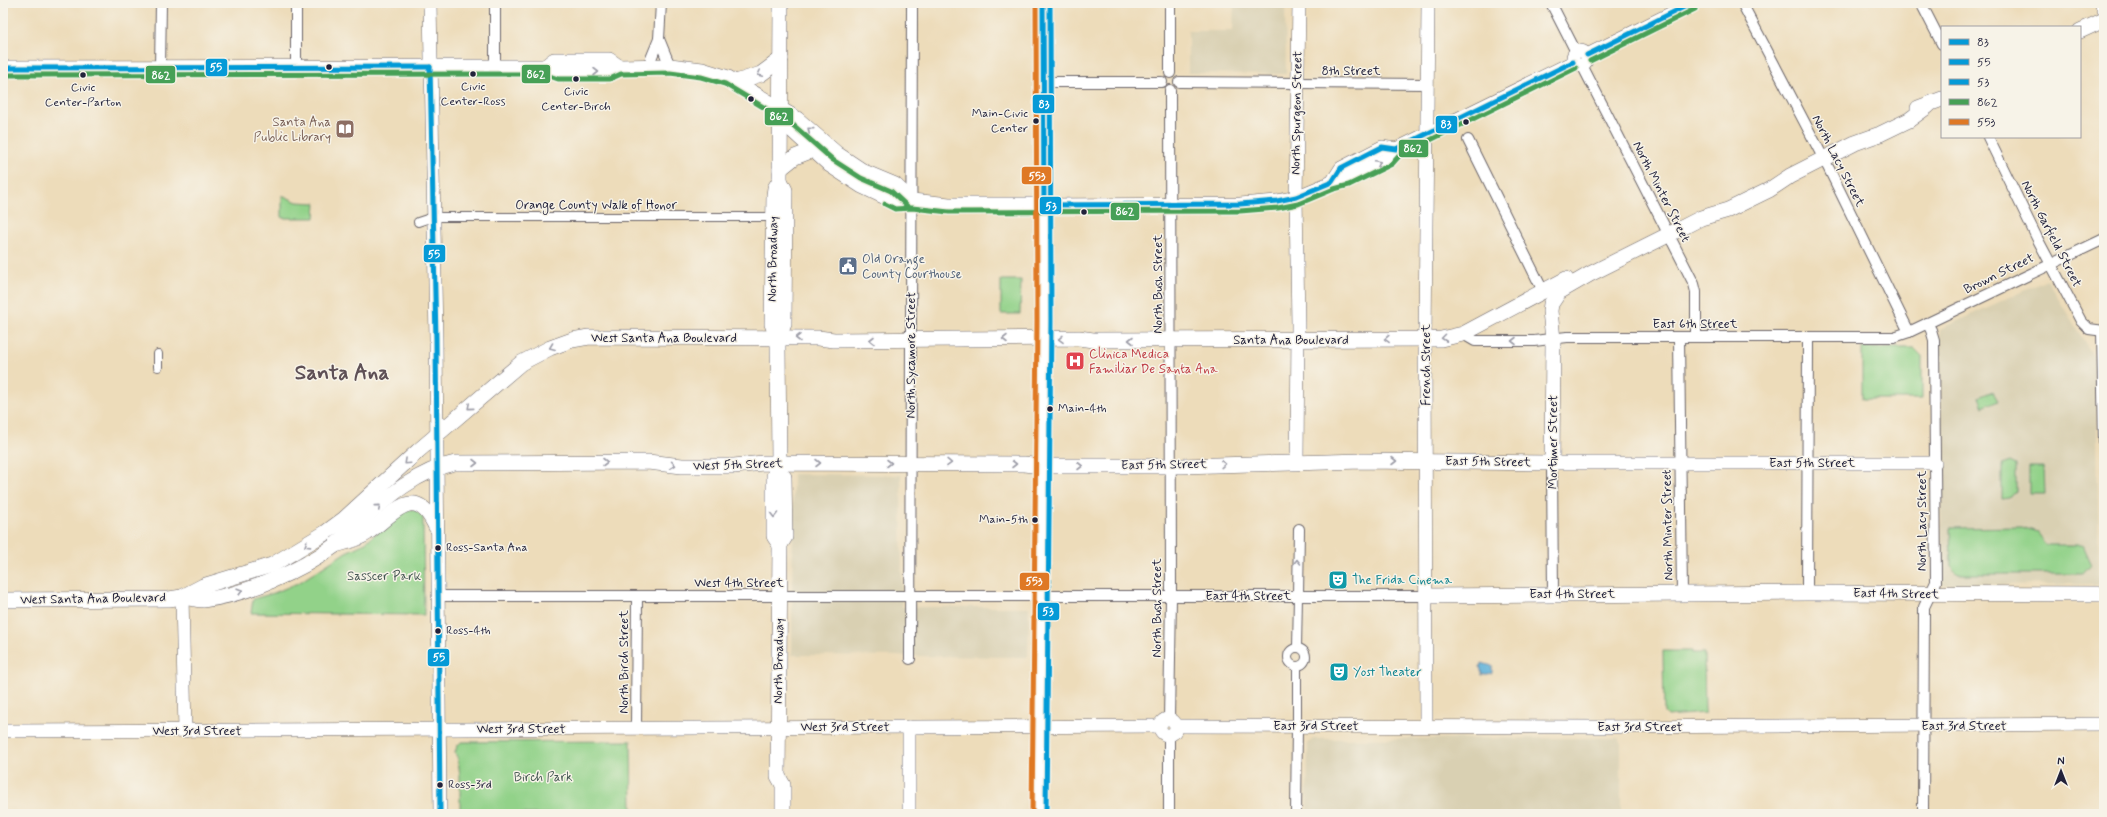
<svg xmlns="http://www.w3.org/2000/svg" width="2107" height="817" viewBox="0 0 2107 817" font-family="Mynerve,sans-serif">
	<rect width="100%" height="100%" fill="#f7f3e8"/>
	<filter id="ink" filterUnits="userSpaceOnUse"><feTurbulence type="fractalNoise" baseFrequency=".025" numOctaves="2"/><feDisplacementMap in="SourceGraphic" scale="8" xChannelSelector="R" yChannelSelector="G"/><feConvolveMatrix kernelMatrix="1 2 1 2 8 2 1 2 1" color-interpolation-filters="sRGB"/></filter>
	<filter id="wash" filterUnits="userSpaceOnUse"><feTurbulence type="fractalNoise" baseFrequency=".012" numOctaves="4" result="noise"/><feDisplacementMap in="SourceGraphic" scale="16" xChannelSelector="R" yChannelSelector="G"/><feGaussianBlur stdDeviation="0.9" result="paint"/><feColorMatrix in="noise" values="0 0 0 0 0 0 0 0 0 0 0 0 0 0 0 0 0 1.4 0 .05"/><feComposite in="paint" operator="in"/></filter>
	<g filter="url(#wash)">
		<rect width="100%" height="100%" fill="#eddcba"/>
		<g fill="#d9d0b2">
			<path d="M1234,3H1285L1286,74L1188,73V31H1233Z"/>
			<path d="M2047,280L2096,361L2099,584L1942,585L1940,329Z"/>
			<path d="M793,474L901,475L902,607H1029L1028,657L792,655Z"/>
			<path d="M1619,738L1621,741V814H1307L1308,744L1313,739Z"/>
		</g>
		<g fill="#92d289" stroke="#5a7a62">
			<path d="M282,195L297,202L316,203L315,218H282Z"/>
			<path d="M1001,280H1021L1020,314H1001Z"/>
			<path d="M1862,348H1914L1922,356V399H1862Z"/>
			<path d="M1993,391L1998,400L1983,407L1979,397Z"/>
			<path d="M2010,462L2016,465V491L2010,498L2002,499V465Z"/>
			<path d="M2029,467H2044L2045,494H2029Z"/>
			<path d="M406,509L416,510L423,517L424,615L251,613L253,599L274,593L300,582L346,552L363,544Z"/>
			<path d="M2022,527L2037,532L2047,545H2082L2091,565L2083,574H1958L1951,567L1950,528Z"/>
			<path d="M1663,651H1692V653H1704L1705,713L1667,716L1664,713Z"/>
			<path d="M631,741L632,814H460V776L458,759L455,753L457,746L461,742Z"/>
		</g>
		<path fill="#5db1d9" stroke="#406a8a" d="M1482,663L1492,666V673L1482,675L1480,666H1482Z"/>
	</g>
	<g filter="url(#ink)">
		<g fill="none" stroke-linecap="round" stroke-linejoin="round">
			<g stroke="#696367" stroke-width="10">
				<g id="pedestrian">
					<path d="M418,222L433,217H774"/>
					<path d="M158,354V367"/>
					<path d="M1297,648L1298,596"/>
					<circle cx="1297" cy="657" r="9"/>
					<path d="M1297,726V666"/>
				</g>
			</g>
			<g stroke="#696367" stroke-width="12">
				<g id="minor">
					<path d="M1551,3L1576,52"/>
					<path d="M1742,3L1829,169L1909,332"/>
					<path d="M1921,3L1942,44"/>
					<path d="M659,39L670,66"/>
					<path d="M1582,65L1694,284L1696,292V337"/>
					<path d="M648,66L659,39L661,3"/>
					<path d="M495,67V3"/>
					<path d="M160,68L161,3"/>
					<path d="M296,68V3"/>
					<path d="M1170,73V3"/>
					<path d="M1043,82H1162"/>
					<path d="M1179,82L1428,84"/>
					<path d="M1988,137L2037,238L2081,321L2089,329L2104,331"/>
					<path d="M1468,140L1543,291"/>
					<path d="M2102,331L2104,446"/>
					<path d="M1463,334L1475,341H1534L1567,337H1894L1909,332L2104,239"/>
					<path d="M1679,337L1682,594"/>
					<path d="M1552,463L1553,595"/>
					<path d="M1807,593L1808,337"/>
					<path d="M438,596H1426"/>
					<path d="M1298,596L1299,529"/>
					<path d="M910,659L912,3"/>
					<path d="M1169,719L1171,598L1170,90"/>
					<path d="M636,729L637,596"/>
					<path d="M1169,736V814"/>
					<path d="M1296,814L1297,726"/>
					<path d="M1923,814L1924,607L1936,582L1934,340L1931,330L1927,323"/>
				</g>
			</g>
			<g stroke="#696367" stroke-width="14">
				<g id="tertiary">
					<path d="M430,3L436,339L440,814"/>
					<path d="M2101,3L2104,10"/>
					<circle cx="1580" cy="58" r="7"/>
					<path d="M1587,55L1692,3"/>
					<path d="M1332,182L1341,168L1382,147L1396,149"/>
					<path d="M1044,205L1240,204L1277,201L1296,197L1332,182L1346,179L1388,158L1396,149L1573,62"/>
					<path d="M1297,462L1298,325L1296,197L1299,3"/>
					<path d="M1552,463H1935"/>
					<path d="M182,597L185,731"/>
					<circle cx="1168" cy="727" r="8"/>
					<path d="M1176,726L1597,727L2104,724"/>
					<path d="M1426,726L1425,338L1428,3"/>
					<path d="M909,727V814"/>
					<path d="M3,731L1160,726"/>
				</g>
			</g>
			<g stroke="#696367" stroke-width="16">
				<g id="secondary">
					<path d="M2080,31L2104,20"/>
					<path d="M545,67L554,60H609L619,67"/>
					<path d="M3,68L545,67L559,72H610L619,67L670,66L702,70L728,78L797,119L837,154L864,172L895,185L912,201"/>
					<path d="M736,82L761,74L781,59"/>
					<path d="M1918,108L1942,99"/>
					<path d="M781,111L793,131L830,165L862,186L896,202L912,201L949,205H1044"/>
					<path d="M780,169L795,157L813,150"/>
					<path d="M780,180L775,188L774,195L772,324L778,339V347L779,463L774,476V536L780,545"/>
					<path d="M778,339L784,324L785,190L780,180L781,3"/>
					<path d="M335,545C346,542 357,540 367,533C393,516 414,480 436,527"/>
					<path d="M1426,596L1807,593L2104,594"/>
					<path d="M182,597C189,598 197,600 203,600C245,595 301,571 334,546C339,542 344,536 349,531C380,504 414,471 455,463L648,462L682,466H734L763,463L1024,464L1041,466H1182L1362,461L1552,463L1553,339L1550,311L1551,304L1559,292L1590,274L1668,235L1701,218L1728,210L1769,190L1790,176L1855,143L1880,134L1909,120L1928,106"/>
					<path d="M3,600L169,599L182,597L203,586L272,565L325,533L344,519L418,451L521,363L550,348L572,340L589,337L818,338L834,340L1079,338L1093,340L1441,339L1463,334L1566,279"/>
					<path d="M783,814V785L778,776L780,545L785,537L784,477"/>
				</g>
			</g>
			<g stroke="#696367" stroke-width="18">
				<path id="primary" d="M1039,814L1044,321L1043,3"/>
			</g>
			<use href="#pedestrian" stroke="#fff" stroke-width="8"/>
			<use href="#minor" stroke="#fff" stroke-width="10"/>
			<use href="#tertiary" stroke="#fff" stroke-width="13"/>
			<use href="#secondary" stroke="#fff" stroke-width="15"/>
			<use href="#primary" stroke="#fff" stroke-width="16"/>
			<g stroke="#f7f3e8" stroke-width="8">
				<g id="bus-1">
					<path d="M1043,3L1044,205"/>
					<path d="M1587,55L1692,3"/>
					<path d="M1044,205L1240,204L1277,201L1296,197L1332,182L1341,168L1382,147L1396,149L1573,62"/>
				</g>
			</g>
			<g stroke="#f7f3e8" stroke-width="8">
				<g id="bus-2">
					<path d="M430,67L436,339L440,814"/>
					<path d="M3,68L430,67"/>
				</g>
			</g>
			<g stroke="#f7f3e8" stroke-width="8">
				<path id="bus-3" d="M1046,814L1051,321L1050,3"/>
			</g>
			<g stroke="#f7f3e8" stroke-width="8">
				<g id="bus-4">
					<path d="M1590,61L1695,9"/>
					<path d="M3,75L544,74L558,79H610L621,74L670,73L701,77L725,84L793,125L833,160L861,178L891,191L907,206"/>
					<path d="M885,204L895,209L912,208L949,212L1240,211L1278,208L1298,204L1334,189L1349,185L1392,164L1400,155L1576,68"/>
				</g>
			</g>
			<g stroke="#f7f3e8" stroke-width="8">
				<path id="bus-5" d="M1032,814L1037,321L1036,3"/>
			</g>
			<use href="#bus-1" stroke="#059ad7" stroke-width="5"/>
			<use href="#bus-2" stroke="#059ad7" stroke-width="5"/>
			<use href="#bus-3" stroke="#059ad7" stroke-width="5"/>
			<use href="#bus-4" stroke="#46a056" stroke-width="5"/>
			<use href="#bus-5" stroke="#df7824" stroke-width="5"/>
		</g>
		<defs><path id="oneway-chevron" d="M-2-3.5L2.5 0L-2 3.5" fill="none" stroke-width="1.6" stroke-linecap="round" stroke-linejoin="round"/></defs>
		<g stroke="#9c9ca7">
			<use href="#oneway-chevron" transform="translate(596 72)"/>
			<use href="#oneway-chevron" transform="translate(760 74) rotate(154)"/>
			<use href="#oneway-chevron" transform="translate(810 130) rotate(-140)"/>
			<use href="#oneway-chevron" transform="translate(1378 163) rotate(-27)"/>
			<use href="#oneway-chevron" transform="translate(798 338) rotate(180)"/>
			<use href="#oneway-chevron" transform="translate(1444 338) rotate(173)"/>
			<use href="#oneway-chevron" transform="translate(1005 339) rotate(-180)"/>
			<use href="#oneway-chevron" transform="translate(1061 339) rotate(179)"/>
			<use href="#oneway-chevron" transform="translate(1387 339) rotate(178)"/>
			<use href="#oneway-chevron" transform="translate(872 340) rotate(180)"/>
			<use href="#oneway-chevron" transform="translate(1131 340) rotate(180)"/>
			<use href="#oneway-chevron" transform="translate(1514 341) rotate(180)"/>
			<use href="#oneway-chevron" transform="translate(552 347) rotate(159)"/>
			<use href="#oneway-chevron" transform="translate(470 407) rotate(139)"/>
			<use href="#oneway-chevron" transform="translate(1394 461)"/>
			<use href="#oneway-chevron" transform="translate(407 462) rotate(137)"/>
			<use href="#oneway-chevron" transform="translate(605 462)"/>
			<use href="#oneway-chevron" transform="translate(475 463)"/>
			<use href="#oneway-chevron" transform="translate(818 463)"/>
			<use href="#oneway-chevron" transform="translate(889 463)"/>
			<use href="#oneway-chevron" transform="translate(949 463) rotate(1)"/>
			<use href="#oneway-chevron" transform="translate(1014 464)"/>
			<use href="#oneway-chevron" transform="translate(1223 464) rotate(-2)"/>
			<use href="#oneway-chevron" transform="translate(673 465) rotate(8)"/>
			<use href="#oneway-chevron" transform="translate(1080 466)"/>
			<use href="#oneway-chevron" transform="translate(378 507) rotate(-40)"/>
			<use href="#oneway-chevron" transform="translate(774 515) rotate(90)"/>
			<use href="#oneway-chevron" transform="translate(307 545) rotate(148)"/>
			<use href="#oneway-chevron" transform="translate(1297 562) rotate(-91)"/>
			<use href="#oneway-chevron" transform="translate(240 591) rotate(-16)"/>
		</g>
	</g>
	<defs>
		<g id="library-square" transform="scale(1)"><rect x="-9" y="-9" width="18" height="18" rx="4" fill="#8d6e63" stroke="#f7f3e8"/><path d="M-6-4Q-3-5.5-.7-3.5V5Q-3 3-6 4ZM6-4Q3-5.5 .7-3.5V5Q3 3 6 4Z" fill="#fff"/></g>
		<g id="civic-square" transform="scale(1)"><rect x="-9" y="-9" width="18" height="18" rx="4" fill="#5c6f8a" stroke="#f7f3e8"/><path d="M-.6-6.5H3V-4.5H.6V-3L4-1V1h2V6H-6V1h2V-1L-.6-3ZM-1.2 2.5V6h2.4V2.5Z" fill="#fff"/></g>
		<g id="hospital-square" transform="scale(1)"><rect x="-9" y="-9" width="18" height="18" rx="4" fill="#e0444e" stroke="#f7f3e8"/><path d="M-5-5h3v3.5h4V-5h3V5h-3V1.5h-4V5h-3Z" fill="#fff"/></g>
		<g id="theatre-square" transform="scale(1)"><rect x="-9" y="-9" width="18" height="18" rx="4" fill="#0f9aa8" stroke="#f7f3e8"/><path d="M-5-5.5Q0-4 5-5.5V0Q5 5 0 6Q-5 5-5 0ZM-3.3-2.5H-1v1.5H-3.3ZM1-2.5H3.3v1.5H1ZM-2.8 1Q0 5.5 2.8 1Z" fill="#fff"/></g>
	</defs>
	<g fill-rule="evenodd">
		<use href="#library-square" x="345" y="129"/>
		<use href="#civic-square" x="848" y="266"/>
		<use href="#hospital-square" x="1075" y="361"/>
		<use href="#theatre-square" x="1338" y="580"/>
		<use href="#theatre-square" x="1339" y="672"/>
	</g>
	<g fill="#22223b" stroke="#f7f3e8" stroke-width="1.5">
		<circle cx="329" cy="67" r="3.5"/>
		<circle cx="473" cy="74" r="3.5"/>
		<circle cx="83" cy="75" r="3.5"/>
		<circle cx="576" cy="79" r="3.5"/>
		<circle cx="751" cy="99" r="3.5"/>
		<circle cx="1036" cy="121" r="3.5"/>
		<circle cx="1466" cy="122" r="3.5"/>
		<circle cx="1084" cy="212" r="3.5"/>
		<circle cx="1050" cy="409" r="3.5"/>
		<circle cx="1035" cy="520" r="3.5"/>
		<circle cx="438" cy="548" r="3.5"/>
		<circle cx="438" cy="631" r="3.5"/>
		<circle cx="440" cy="785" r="3.5"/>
	</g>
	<g text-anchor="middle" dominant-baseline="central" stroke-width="3" stroke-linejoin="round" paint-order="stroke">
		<g font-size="12" fill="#22223b" stroke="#f7f3e8" text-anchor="start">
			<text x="473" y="87" text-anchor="middle">Civic<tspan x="473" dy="15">Center-Ross</tspan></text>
			<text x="83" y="88" text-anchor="middle">Civic<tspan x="83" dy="15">Center-Parton</tspan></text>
			<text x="576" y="92" text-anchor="middle">Civic<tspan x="576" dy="15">Center-Birch</tspan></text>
			<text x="1028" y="114" text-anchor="end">Main-Civic<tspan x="1028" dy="15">Center</tspan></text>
			<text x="1058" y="409">Main-4th</text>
			<text x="1028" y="520" text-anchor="end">Main-5th</text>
			<text x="446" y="548">Ross-Santa Ana</text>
			<text x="446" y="631">Ross-4th</text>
			<text x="448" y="785">Ross-3rd</text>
		</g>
		<g font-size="13" fill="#22223b" stroke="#f7f3e8">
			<text x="1351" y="71">8th Street</text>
			<text transform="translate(1297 113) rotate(-89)">North Spurgeon Street</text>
			<text transform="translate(1838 161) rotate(63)">North Lacy Street</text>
			<text transform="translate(1661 192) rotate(63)">North Minter Street</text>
			<text x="596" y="205">Orange County Walk of Honor</text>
			<text transform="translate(2051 234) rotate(63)">North Garfield Street</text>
			<text transform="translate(773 259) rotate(-89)">North Broadway</text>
			<text transform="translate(1999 274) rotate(-26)">Brown Street</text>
			<text transform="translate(1158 284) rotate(-90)">North Bush Street</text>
			<text x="1695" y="324">East 6th Street</text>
			<text x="664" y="338">West Santa Ana Boulevard</text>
			<text x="1291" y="340">Santa Ana Boulevard</text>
			<text transform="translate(911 355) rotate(-90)">North Sycamore Street</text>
			<text transform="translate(1426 365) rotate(-90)">French Street</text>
			<text transform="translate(1553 442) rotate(-90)">Mortimer Street</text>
			<text transform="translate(1488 462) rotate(1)">East 5th Street</text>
			<text x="1812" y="463">East 5th Street</text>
			<text transform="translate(738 465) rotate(-2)">West 5th Street</text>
			<text transform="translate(1164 465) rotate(-1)">East 5th Street</text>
			<text transform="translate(1922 521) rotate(-90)">North Lacy Street</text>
			<text transform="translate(1668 525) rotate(-91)">North Minter Street</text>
			<text x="739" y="583">West 4th Street</text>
			<text x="1572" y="594">East 4th Street</text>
			<text transform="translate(1896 594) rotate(1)">East 4th Street</text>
			<text x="1248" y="596">East 4th Street</text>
			<text transform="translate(93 599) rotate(-1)">West Santa Ana Boulevard</text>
			<text transform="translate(1157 608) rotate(-90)">North Bush Street</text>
			<text transform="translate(779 661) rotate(-89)">North Broadway</text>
			<text transform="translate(624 662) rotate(-90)">North Birch Street</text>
			<text x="1316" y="726">East 3rd Street</text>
			<text x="1964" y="726">East 3rd Street</text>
			<text x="845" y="727">West 3rd Street</text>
			<text x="1640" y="727">East 3rd Street</text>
			<text x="521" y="729">West 3rd Street</text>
			<text x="197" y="731">West 3rd Street</text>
		</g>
		<g font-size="13" fill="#785e54" stroke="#f7f3e8" text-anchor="end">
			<text x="331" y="122">Santa Ana<tspan x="331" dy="15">Public Library</tspan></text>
		</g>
		<g font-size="13" fill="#4e5e75" stroke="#f7f3e8" text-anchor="start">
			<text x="862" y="259">Old Orange<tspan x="862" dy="15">County Courthouse</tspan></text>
		</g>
		<g font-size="13" fill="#be3a42" stroke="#f7f3e8" text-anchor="start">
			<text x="1089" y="354">Clinica Medica<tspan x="1089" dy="15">Familiar De Santa Ana</tspan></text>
		</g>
		<g font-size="13" fill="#445752" stroke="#f7f3e8">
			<text x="384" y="576">Sasscer Park</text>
			<text x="543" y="777">Birch Park</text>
		</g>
		<g font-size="13" fill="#0d838f" stroke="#f7f3e8" text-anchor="start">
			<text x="1352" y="580">The Frida Cinema</text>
			<text x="1353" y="672">Yost Theater</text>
		</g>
		<g font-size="21" font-weight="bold" fill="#5e5056" stroke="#f7f3e8">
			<text x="342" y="373">Santa Ana</text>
		</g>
	</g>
	<g stroke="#f7f3e8" stroke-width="1.5">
		<rect x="205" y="58" width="23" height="19" rx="4" fill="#059ad7"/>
		<rect x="521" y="64" width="30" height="20" rx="4" fill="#46a056"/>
		<rect x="145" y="65" width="31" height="19" rx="4" fill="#46a056"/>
		<rect x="1032" y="94" width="23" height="20" rx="4" fill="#059ad7"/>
		<rect x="764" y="107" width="30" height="19" rx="4" fill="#46a056"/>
		<rect x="1435" y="115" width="23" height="19" rx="4" fill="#059ad7"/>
		<rect x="1398" y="139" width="31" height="19" rx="4" fill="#46a056"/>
		<rect x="1021" y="166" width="31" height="19" rx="4" fill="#df7824"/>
		<rect x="1039" y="196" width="23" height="19" rx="4" fill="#059ad7"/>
		<rect x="1110" y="202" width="30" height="19" rx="4" fill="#46a056"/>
		<rect x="423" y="244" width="23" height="19" rx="4" fill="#059ad7"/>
		<rect x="1019" y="572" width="31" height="19" rx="4" fill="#df7824"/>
		<rect x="1037" y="602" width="23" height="19" rx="4" fill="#059ad7"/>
		<rect x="427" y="648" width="23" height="19" rx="4" fill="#059ad7"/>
	</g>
	<g font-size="11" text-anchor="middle" font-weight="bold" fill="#fff">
		<text x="216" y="71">55</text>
		<text x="536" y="78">862</text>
		<text x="161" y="79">862</text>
		<text x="1044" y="108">83</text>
		<text x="779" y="120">862</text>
		<text x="1446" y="128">83</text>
		<text x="1413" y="152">862</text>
		<text x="1037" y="180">553</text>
		<text x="1051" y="210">53</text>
		<text x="1125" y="215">862</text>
		<text x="434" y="258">55</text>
		<text x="1034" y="585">553</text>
		<text x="1048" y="615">53</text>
		<text x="439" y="661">55</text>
	</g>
	<rect width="2107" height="817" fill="none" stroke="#f7f3e8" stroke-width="16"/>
	<rect x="1941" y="26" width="140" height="112" fill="#f7f3e8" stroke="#a29fa3"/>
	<rect x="1949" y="39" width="20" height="6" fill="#059ad7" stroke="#a29fa3"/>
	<text x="1977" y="46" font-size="12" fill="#22223b">83</text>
	<rect x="1949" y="59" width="20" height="6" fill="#059ad7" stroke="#a29fa3"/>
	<text x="1977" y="66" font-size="12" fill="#22223b">55</text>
	<rect x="1949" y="79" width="20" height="6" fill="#059ad7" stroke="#a29fa3"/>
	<text x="1977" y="86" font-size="12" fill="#22223b">53</text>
	<rect x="1949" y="99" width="20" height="6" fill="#46a056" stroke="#a29fa3"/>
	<text x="1977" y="106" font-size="12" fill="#22223b">862</text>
	<rect x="1949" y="119" width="20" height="6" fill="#df7824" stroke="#a29fa3"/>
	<text x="1977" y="126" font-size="12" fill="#22223b">553</text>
	<g transform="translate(2061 771)" stroke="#f7f3e8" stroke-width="3" paint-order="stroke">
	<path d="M0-3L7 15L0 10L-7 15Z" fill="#22223b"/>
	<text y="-6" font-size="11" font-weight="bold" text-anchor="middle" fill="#22223b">N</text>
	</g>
</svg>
